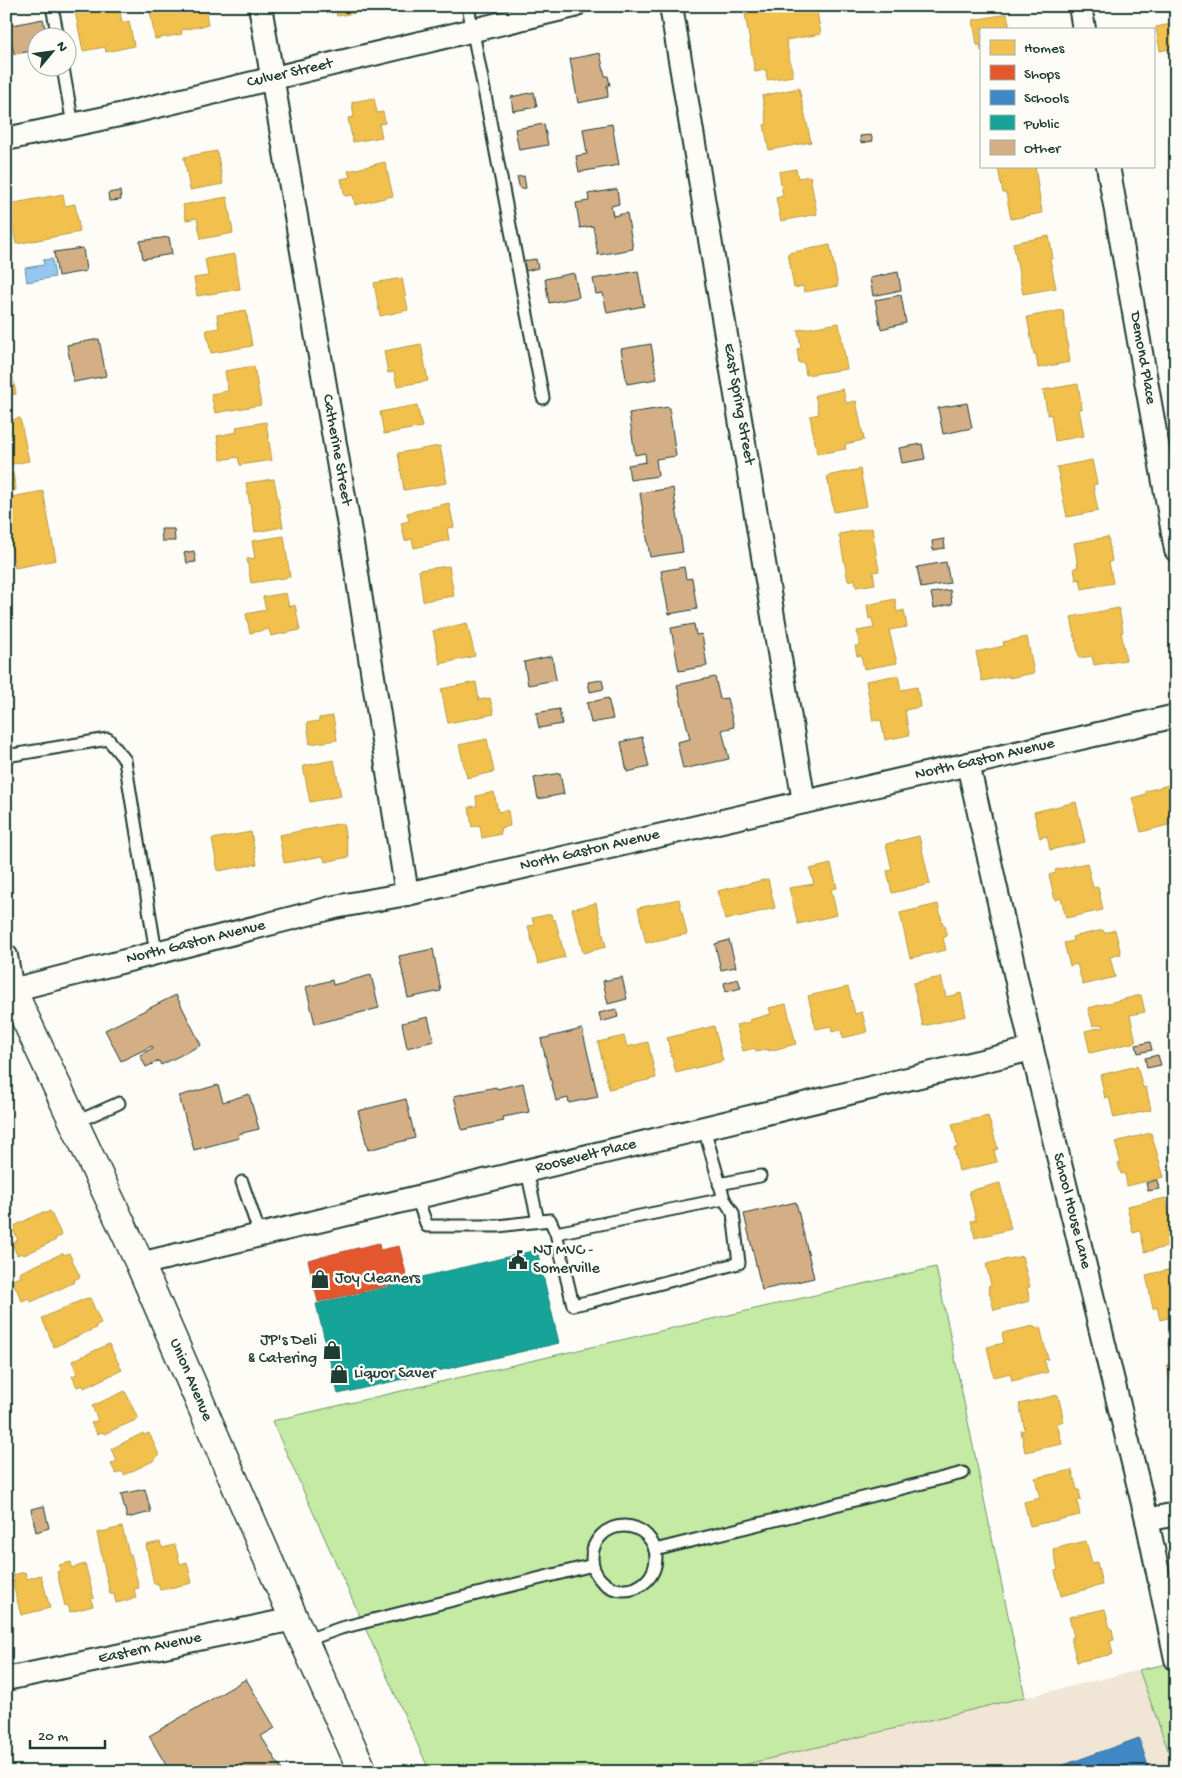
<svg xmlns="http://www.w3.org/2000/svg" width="1182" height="1778" viewBox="0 0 1182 1778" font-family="'Gochi Hand',sans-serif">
	<rect width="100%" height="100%" fill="#fdfcf7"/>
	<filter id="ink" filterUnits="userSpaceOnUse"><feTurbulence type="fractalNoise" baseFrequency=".02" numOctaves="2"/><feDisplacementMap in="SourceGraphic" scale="10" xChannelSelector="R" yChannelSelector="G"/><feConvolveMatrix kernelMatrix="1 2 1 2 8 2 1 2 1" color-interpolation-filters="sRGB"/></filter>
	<g filter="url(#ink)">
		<path fill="#f1e5d5" d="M1176,1662V1772H714L1139,1670Z"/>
		<g fill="#c5eaa4" stroke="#72946c">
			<path d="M936,1267L1025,1697L714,1772H430L272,1421Z"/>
			<path d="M1176,1662V1772L1139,1670Z"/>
		</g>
		<path fill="#95c7f1" stroke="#6690a5" d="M52,259L55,277L27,282L25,268L44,265L43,260Z"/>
		<g fill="#f2c14e" stroke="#b39946">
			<path d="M74,6H119L122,23L129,21L134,46L106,52L105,47L83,51Z"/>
			<path d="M155,6H205L208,25L181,30L182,34L155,39L150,11L155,10Z"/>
			<path d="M330,6H354L355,13L337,16L335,7Z"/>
			<path d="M751,6H780V10L800,6H816L821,34L786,40L793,76L767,80L766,70L755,72L744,8Z"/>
			<path d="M1007,14L1010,29H981V51L980,45H977L973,20Z"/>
			<path d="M1176,23V76H1175L1170,49L1160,51L1156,27Z"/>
			<path d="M799,88L811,142L769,150L764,125L767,124L762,96Z"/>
			<path d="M1176,97V127H1175L1170,98Z"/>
			<path d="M374,98L377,113L383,112L385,123L379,124L382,137L353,142L348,118L354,117L352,102Z"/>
			<path d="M217,151L223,184L190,190L184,157Z"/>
			<path d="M385,162L393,196L355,205L353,195L345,196L341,179L350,177L348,171Z"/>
			<path d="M1008,166H1035L1042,213L1011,219L1006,193H1003L998,168Z"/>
			<path d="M796,169L798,178L810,176L817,214L781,221L776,198L783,196L779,172Z"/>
			<path d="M63,194L65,206L75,204L80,232L16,244L9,204Z"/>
			<path d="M227,197L233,233L201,239L197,218L186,220L183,205Z"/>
			<path d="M1049,236L1053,258L1050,259L1056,288L1023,294L1013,243Z"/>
			<path d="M830,245L838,286L804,292L803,286L794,288L788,253Z"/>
			<path d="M235,254L240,289L197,296L194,278L208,276L205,259Z"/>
			<path d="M402,278L408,310L380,316L374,283Z"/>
			<path d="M246,310L252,346L211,353L206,330L219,328L217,315Z"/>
			<path d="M1063,310L1070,362L1038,368L1036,354H1034L1027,317Z"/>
			<path d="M839,323L847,369L806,375L804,363H799L797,349L801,348L798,330Z"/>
			<path d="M6,340L16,394L6,396Z"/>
			<path d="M421,344L428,381L397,386L394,372L388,373L384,351Z"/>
			<path d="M254,366L261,405L215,413L211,394L228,391L225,371Z"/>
			<path d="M1078,384L1082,409H1079L1084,436L1055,441L1051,414L1048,415L1043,390Z"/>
			<path d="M843,389L846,403L856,401L864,440L845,444L846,449L817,454L810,416L819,414L815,395Z"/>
			<path d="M417,405L422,427L384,434L380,412Z"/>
			<path d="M20,418L29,461L8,465L10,474L13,473L16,490L6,492V421Z"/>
			<path d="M266,422L272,460L240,465L238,457L221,460L217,436L237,432L236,427Z"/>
			<path d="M440,446L447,483L404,490L398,453Z"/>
			<path d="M1092,460L1097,484L1093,485L1098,511L1067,517L1057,467Z"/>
			<path d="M860,469L867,506L834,512L827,476Z"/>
			<path d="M274,479L283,527L255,532L246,483Z"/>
			<path d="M43,491L56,560L15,568L8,527L6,528V498Z"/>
			<path d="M449,503L454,527L447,528L449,540L414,548L412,539L405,541L401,523L409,521L407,513Z"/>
			<path d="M872,528L879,571L873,572L875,584L856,587L855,579L848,581L839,534Z"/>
			<path d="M284,536L290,577L251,583L247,559L255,558L252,541Z"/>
			<path d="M1108,537L1112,561L1109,562L1113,583L1082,589L1080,579L1076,580L1074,568L1078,567L1074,543Z"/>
			<path d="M449,566L454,596L423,601L419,570Z"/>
			<path d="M286,593L289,607L295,605L300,630L271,636L269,629L250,633L246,614L266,610L263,597Z"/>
			<path d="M895,599L897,612L904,610L907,627L889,630L897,663L864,669L861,655L857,656L855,646H860L857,631L874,628L872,618L869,619L867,605Z"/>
			<path d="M1119,608L1123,632H1121L1126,660L1094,665L1092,656L1079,658L1071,617Z"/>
			<path d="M467,623L475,656L440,664L433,631Z"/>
			<path d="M1027,637L1034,673L1009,678V676L982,681L976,652L1004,646L1003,642Z"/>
			<path d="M898,675L901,690L917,687L920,707L905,710L909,735L885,740L881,720L873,721L866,681Z"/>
			<path d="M476,682L479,700L490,698L494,714L448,723L441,689Z"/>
			<path d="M333,716L337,740L310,744L307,723L319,721V718Z"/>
			<path d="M487,739L494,772L467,778L459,745Z"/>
			<path d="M334,760L341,796L310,802L303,766Z"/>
			<path d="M1176,783V823L1141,832L1132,798L1146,794V791Z"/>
			<path d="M494,792L498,812L508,810L510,826L500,828L501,834L482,838L480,825L472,827L469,807L477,806L476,796Z"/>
			<path d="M1076,802L1085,842L1050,850L1047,836L1040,838L1034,812Z"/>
			<path d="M343,823L349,857L325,862L323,856L284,863L279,835Z"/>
			<path d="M251,832L257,864L218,871L212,839Z"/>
			<path d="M919,836L930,884L892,893L887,871L892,870L886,844Z"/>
			<path d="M1087,863L1093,888L1098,887L1103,910L1066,918L1061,898L1055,900L1049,875L1056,873L1055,870Z"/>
			<path d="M831,864L837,888L831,889L837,915L798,924L789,888L814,884L810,869Z"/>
			<path d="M768,879L775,908L725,920L718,891Z"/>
			<path d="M679,899L687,934L646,943L638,908Z"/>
			<path d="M596,903L606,947L583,953L572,909Z"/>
			<path d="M938,904L943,925H945L947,936L943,938L946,950L910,958L900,913Z"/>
			<path d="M551,914L553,920L555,919L565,957L538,964L528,926L534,925L532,918Z"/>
			<path d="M1103,930L1104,933L1115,930L1121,954L1110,957L1115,977L1083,985L1077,964L1070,966L1064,943L1073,941L1072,937Z"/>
			<path d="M941,977L946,997L961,993L966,1016L923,1026L913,983Z"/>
			<path d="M848,987L855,1014L862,1012L867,1032L843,1038L841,1030L832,1032L831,1026L816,1029L808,996Z"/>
			<path d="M1141,995L1145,1012L1130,1015L1136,1042L1090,1053L1085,1031L1103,1027L1102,1024L1093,1026L1088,1008Z"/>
			<path d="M786,1004L796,1044L769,1051V1049L756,1052L755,1048L743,1051L736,1025L750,1022L749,1020L771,1014L769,1008Z"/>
			<path d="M714,1026L723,1061L676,1073L667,1038Z"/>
			<path d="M624,1036L627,1047L648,1042L656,1078L609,1089L598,1042Z"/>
			<path d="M1137,1066L1143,1088L1146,1087L1151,1110L1114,1118L1109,1097L1105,1098L1100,1075Z"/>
			<path d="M988,1116L998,1149L994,1150L997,1162L959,1171L954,1148L958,1147L952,1124Z"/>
			<path d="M1151,1133L1164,1177L1127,1186L1125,1173L1121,1174L1118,1163H1121L1115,1142Z"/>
			<path d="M1000,1183L1011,1229L975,1238L971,1221L976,1220L969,1191Z"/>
			<path d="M1166,1198L1171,1222H1176V1245L1145,1252L1140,1231L1133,1233L1127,1206Z"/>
			<path d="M50,1211L62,1236L55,1238L56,1240L24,1255L22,1253L17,1255L12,1243L18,1240L12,1227L43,1212L44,1214Z"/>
			<path d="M63,1253L64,1255L69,1253L80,1277L74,1280L75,1282L31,1302L29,1298L22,1301L12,1280L21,1277L19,1273Z"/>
			<path d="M1022,1256L1030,1287L1027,1288L1030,1301L994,1310L988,1286L991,1285L986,1264Z"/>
			<path d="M1176,1268V1316L1160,1320L1157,1307L1153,1309L1146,1275Z"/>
			<path d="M90,1298L101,1323L95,1326L96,1328L54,1347L42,1318L84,1299Z"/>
			<path d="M1034,1326V1328L1040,1327L1048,1359L1044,1360L1048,1372L1012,1381L1010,1373L994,1377L987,1347L1004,1343L1002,1333Z"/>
			<path d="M1176,1341V1385L1172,1386L1167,1365L1173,1363L1168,1343Z"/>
			<path d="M109,1344L122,1370L84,1388L83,1385L77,1387L72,1376L77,1374L72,1361Z"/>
			<path d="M125,1391L138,1419L104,1434L103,1432L97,1434L91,1423L98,1420L92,1406Z"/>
			<path d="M1058,1395L1064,1421L1057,1423L1062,1444L1025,1452L1021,1431L1025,1430L1019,1404Z"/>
			<path d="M143,1433L144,1435L149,1433L159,1455L155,1458V1460L124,1475L122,1471L116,1474L111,1464L117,1461L111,1449Z"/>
			<path d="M1072,1470L1077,1490H1079L1081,1500L1077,1501L1080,1515L1030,1526L1024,1502L1040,1498L1035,1478Z"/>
			<path d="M122,1527L129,1554H131L139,1588L134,1589L136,1598L116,1603L114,1594H110L97,1533Z"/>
			<path d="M1086,1541L1092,1563L1097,1562L1102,1585L1061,1596L1055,1571L1058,1570L1053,1549Z"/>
			<path d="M160,1542L162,1548L175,1545L180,1564L187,1562L192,1583L160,1590L158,1583L154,1584L146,1545Z"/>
			<path d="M71,1562L72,1568L85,1564L94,1598L91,1599L93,1606L70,1612L68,1605L65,1606L57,1572L60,1571L59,1565Z"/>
			<path d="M25,1572L27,1579L41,1575L50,1608L21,1615L12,1581H15L13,1575Z"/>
			<path d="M1105,1609L1110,1629H1112L1114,1640L1110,1641L1113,1654L1077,1662L1071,1638L1074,1637L1069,1617Z"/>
		</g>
		<path fill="#e4572e" stroke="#a94f30" d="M379,1243L380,1250L399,1246L408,1281L318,1302L308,1260Z"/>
		<path fill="#3f88c5" stroke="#35729a" d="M1139,1738L1150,1772H1044Z"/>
		<path fill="#17a398" stroke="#19847a" d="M537,1250L559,1343L338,1394L316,1304L409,1282V1280Z"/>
		<g fill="#d4af86" stroke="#1f3d34">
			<path d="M43,19L47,38H38V50L14,54L8,26Z"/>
			<path d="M600,53L605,76H608L610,85H607L608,97L578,103L570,59Z"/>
			<path d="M534,92L537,107L513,111L511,97Z"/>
			<path d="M544,124L548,145L519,150L515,129Z"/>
			<path d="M612,124L619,165L579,172L576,156L587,154L583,129Z"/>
			<path d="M871,135L873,141L861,143L860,136Z"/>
			<path d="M524,176L526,188L520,189L517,177Z"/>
			<path d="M617,189L619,204L611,206L613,216L627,213L633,249L598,255L593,226L580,228L576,203L589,201L588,194Z"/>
			<path d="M120,191L121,200L109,201L108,193Z"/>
			<path d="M169,237L172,254L143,259L140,241Z"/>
			<path d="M83,248L86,271L58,276L54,252Z"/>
			<path d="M536,259L538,268L525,271L523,261Z"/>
			<path d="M638,271L644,306L607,313L603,293L596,294L593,279Z"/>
			<path d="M898,272L901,290L873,296L870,278Z"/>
			<path d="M574,273L579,297L549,303L545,279Z"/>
			<path d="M901,295L906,323L881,329L875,300Z"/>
			<path d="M99,339L106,376L74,382L67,345Z"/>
			<path d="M651,344L657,379L627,384L621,349Z"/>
			<path d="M967,403L972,428L943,434L938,408Z"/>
			<path d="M669,407L676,456L656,459L658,476L630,480L628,465L646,462L645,453L635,455L629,413Z"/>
			<path d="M922,444L925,459L902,463L899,448Z"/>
			<path d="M673,488L683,552L650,557L640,493Z"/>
			<path d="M161,529H174L175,541H162Z"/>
			<path d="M944,539L945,548L933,550L932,541Z"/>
			<path d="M194,551L196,562L187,563L184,553Z"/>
			<path d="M946,562L950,583L921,588L917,567Z"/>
			<path d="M684,567L686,579L692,578L697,609L669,614L661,571Z"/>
			<path d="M950,590L952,604L934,608L931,593Z"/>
			<path d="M694,624L696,635L702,634L707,666L679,671L671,628Z"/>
			<path d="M552,656L556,680L528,685L524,662Z"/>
			<path d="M715,677L720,699L727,698L734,727L722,730L729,759L683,769L677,742L690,739L677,685Z"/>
			<path d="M602,680L604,689L590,692L588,682Z"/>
			<path d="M608,698L613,719L591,723L587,703Z"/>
			<path d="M559,709L562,724L539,728L536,713Z"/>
			<path d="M642,737L649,767L627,772L621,742Z"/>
			<path d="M560,773L564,794L538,799L534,778Z"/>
			<path d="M729,940L736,967L721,970L715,944Z"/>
			<path d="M433,949L441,991L408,998L399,956Z"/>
			<path d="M371,975L379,1008L315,1024L306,987L332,980L333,985Z"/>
			<path d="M622,977L627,999L608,1004L603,981Z"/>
			<path d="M738,979L741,988L726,992L724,983Z"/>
			<path d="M176,995L201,1045L161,1065L159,1061L146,1067L140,1055L153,1048L152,1046L121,1061L105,1030Z"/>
			<path d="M616,1009L618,1017L601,1022L599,1013Z"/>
			<path d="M428,1017L434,1041L407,1048L402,1023Z"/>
			<path d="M582,1029L598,1097L569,1103L568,1098L556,1101L541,1039Z"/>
			<path d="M1150,1042L1152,1050L1138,1053L1136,1045Z"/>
			<path d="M1158,1055L1161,1065L1147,1068L1145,1058Z"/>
			<path d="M523,1083L529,1112L503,1117L504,1121L462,1130L454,1096L496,1087L497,1089Z"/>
			<path d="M218,1085L223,1102L249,1094L259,1129L238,1134L239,1138L194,1150L179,1096Z"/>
			<path d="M406,1099L415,1138L368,1150L358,1111Z"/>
			<path d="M1157,1180L1159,1189L1148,1191L1146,1183Z"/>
			<path d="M796,1202L814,1278L762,1290L744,1214Z"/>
			<path d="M145,1489L151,1512L127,1518L121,1494Z"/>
			<path d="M44,1506L49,1528L36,1532L31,1509Z"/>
			<path d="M246,1679L275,1728L261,1736L283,1772H170L149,1736Z"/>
		</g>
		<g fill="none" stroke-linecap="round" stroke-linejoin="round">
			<g stroke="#1f3d34" stroke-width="15">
				<g id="lane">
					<path d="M52,6L58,38"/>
					<path d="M468,6L543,398"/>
					<path d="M63,68L73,125"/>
					<path d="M6,756L108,739L125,760L156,953"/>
					<path d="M74,1123L119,1103"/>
					<path d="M527,1171L538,1221"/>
					<path d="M242,1182L260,1235"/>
					<path d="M719,1184L760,1176"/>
					<path d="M417,1198L427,1226H498L550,1220L556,1233L573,1305L592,1301L739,1263L733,1213L724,1199L704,1128"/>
					<path d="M556,1233L724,1199"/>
					<circle cx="624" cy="1558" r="32"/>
					<path d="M655,1550L963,1473"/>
					<path d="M304,1641L341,1628L593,1565"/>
				</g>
			</g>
			<g stroke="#1f3d34" stroke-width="26">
				<g id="street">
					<path d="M260,6L354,555L407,894"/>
					<path d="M671,6L804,802"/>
					<path d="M1080,6L1084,29"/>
					<path d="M6,139L124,114L574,6"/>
					<path d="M1108,166L1176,550"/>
					<path d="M968,764L1032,1049L1147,1520L1176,1659"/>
					<path d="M6,956L12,990L335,907L407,894L1176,716"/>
					<path d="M140,1264L1032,1049"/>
					<path d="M1147,1520L1176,1514"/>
					<path d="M6,1679L294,1619"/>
				</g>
			</g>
			<g stroke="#1f3d34" stroke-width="31">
				<path id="secondary" d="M6,991L12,990L140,1264L294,1619L363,1772"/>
			</g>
			<use href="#lane" stroke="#fdfcf7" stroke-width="11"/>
			<use href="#street" stroke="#fdfcf7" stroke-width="22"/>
			<use href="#secondary" stroke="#fdfcf7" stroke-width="28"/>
		</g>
	</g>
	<defs>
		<g id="civic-bare" transform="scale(1.5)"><path d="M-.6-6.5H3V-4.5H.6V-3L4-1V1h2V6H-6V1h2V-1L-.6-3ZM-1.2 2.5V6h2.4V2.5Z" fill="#1f3d34" stroke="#fdfcf7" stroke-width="2.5" paint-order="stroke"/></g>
		<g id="shop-bare" transform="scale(1.5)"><path d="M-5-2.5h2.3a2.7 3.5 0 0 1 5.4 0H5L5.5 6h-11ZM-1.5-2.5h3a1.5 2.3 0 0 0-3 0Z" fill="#1f3d34" stroke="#fdfcf7" stroke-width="2.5" paint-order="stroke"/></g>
	</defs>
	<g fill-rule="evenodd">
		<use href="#civic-bare" x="518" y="1260"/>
		<use href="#shop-bare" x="320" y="1279"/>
		<use href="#shop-bare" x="332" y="1350"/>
		<use href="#shop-bare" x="339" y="1374"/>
	</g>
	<g text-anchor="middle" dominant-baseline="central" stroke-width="5" stroke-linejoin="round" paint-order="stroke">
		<g font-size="16" fill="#1f3d34" stroke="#fdfcf7">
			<text transform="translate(290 74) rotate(-13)">Culver Street</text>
			<text transform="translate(1142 358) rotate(80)">Demond Place</text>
			<text transform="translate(738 404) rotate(80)">East Spring Street</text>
			<text transform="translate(336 450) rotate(80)">Catherine Street</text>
			<text transform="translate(985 760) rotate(-13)">North Gaston Avenue</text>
			<text transform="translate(590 851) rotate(-13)">North Gaston Avenue</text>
			<text transform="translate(196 943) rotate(-14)">North Gaston Avenue</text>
			<text transform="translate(586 1157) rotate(-14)">Roosevelt Place</text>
			<text transform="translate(1071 1211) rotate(76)">School House Lane</text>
			<text transform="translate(190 1380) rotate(67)">Union Avenue</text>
			<text transform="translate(150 1649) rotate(-12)">Eastern Avenue</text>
		</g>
		<g font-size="16" fill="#1f3d34" stroke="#fdfcf7" text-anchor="start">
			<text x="533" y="1251">NJ MVC -<tspan x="533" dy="18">Somerville</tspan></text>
			<text x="335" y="1279">Joy Cleaners</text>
			<text x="317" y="1341" text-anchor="end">JP's Deli<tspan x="317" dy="18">&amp; Catering</tspan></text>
			<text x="354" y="1374">Liquor Saver</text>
		</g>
	</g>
	<rect width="1182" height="1778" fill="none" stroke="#fdfcf7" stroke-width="25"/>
	<rect x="12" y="12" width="1157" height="1753" fill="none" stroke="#1f3d34" stroke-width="2" filter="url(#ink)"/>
	<rect x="980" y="28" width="175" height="140" fill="#fdfcf7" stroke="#a4b0a9"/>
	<rect x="990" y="40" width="25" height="15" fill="#f2c14e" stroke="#a4b0a9"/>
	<text x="1024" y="52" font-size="15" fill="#1f3d34">Homes</text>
	<rect x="990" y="65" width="25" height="15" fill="#e4572e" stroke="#a4b0a9"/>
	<text x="1024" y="78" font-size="15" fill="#1f3d34">Shops</text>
	<rect x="990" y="90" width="25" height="15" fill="#3f88c5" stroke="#a4b0a9"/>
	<text x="1024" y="102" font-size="15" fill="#1f3d34">Schools</text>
	<rect x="990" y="115" width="25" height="15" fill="#17a398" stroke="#a4b0a9"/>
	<text x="1024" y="128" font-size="15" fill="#1f3d34">Public</text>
	<rect x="990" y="140" width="25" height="15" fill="#d4af86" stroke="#a4b0a9"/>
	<text x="1024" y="152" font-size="15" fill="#1f3d34">Other</text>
	<g transform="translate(52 52) rotate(61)"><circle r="24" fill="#fdfcf7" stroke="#a4b0a9"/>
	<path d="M0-4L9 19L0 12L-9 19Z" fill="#1f3d34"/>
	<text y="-8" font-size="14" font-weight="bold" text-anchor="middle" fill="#1f3d34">N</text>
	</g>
	<path d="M30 1740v8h75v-8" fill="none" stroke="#1f3d34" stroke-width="2.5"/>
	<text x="38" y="1740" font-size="15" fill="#1f3d34" stroke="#fdfcf7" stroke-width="4" paint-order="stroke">20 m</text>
</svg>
